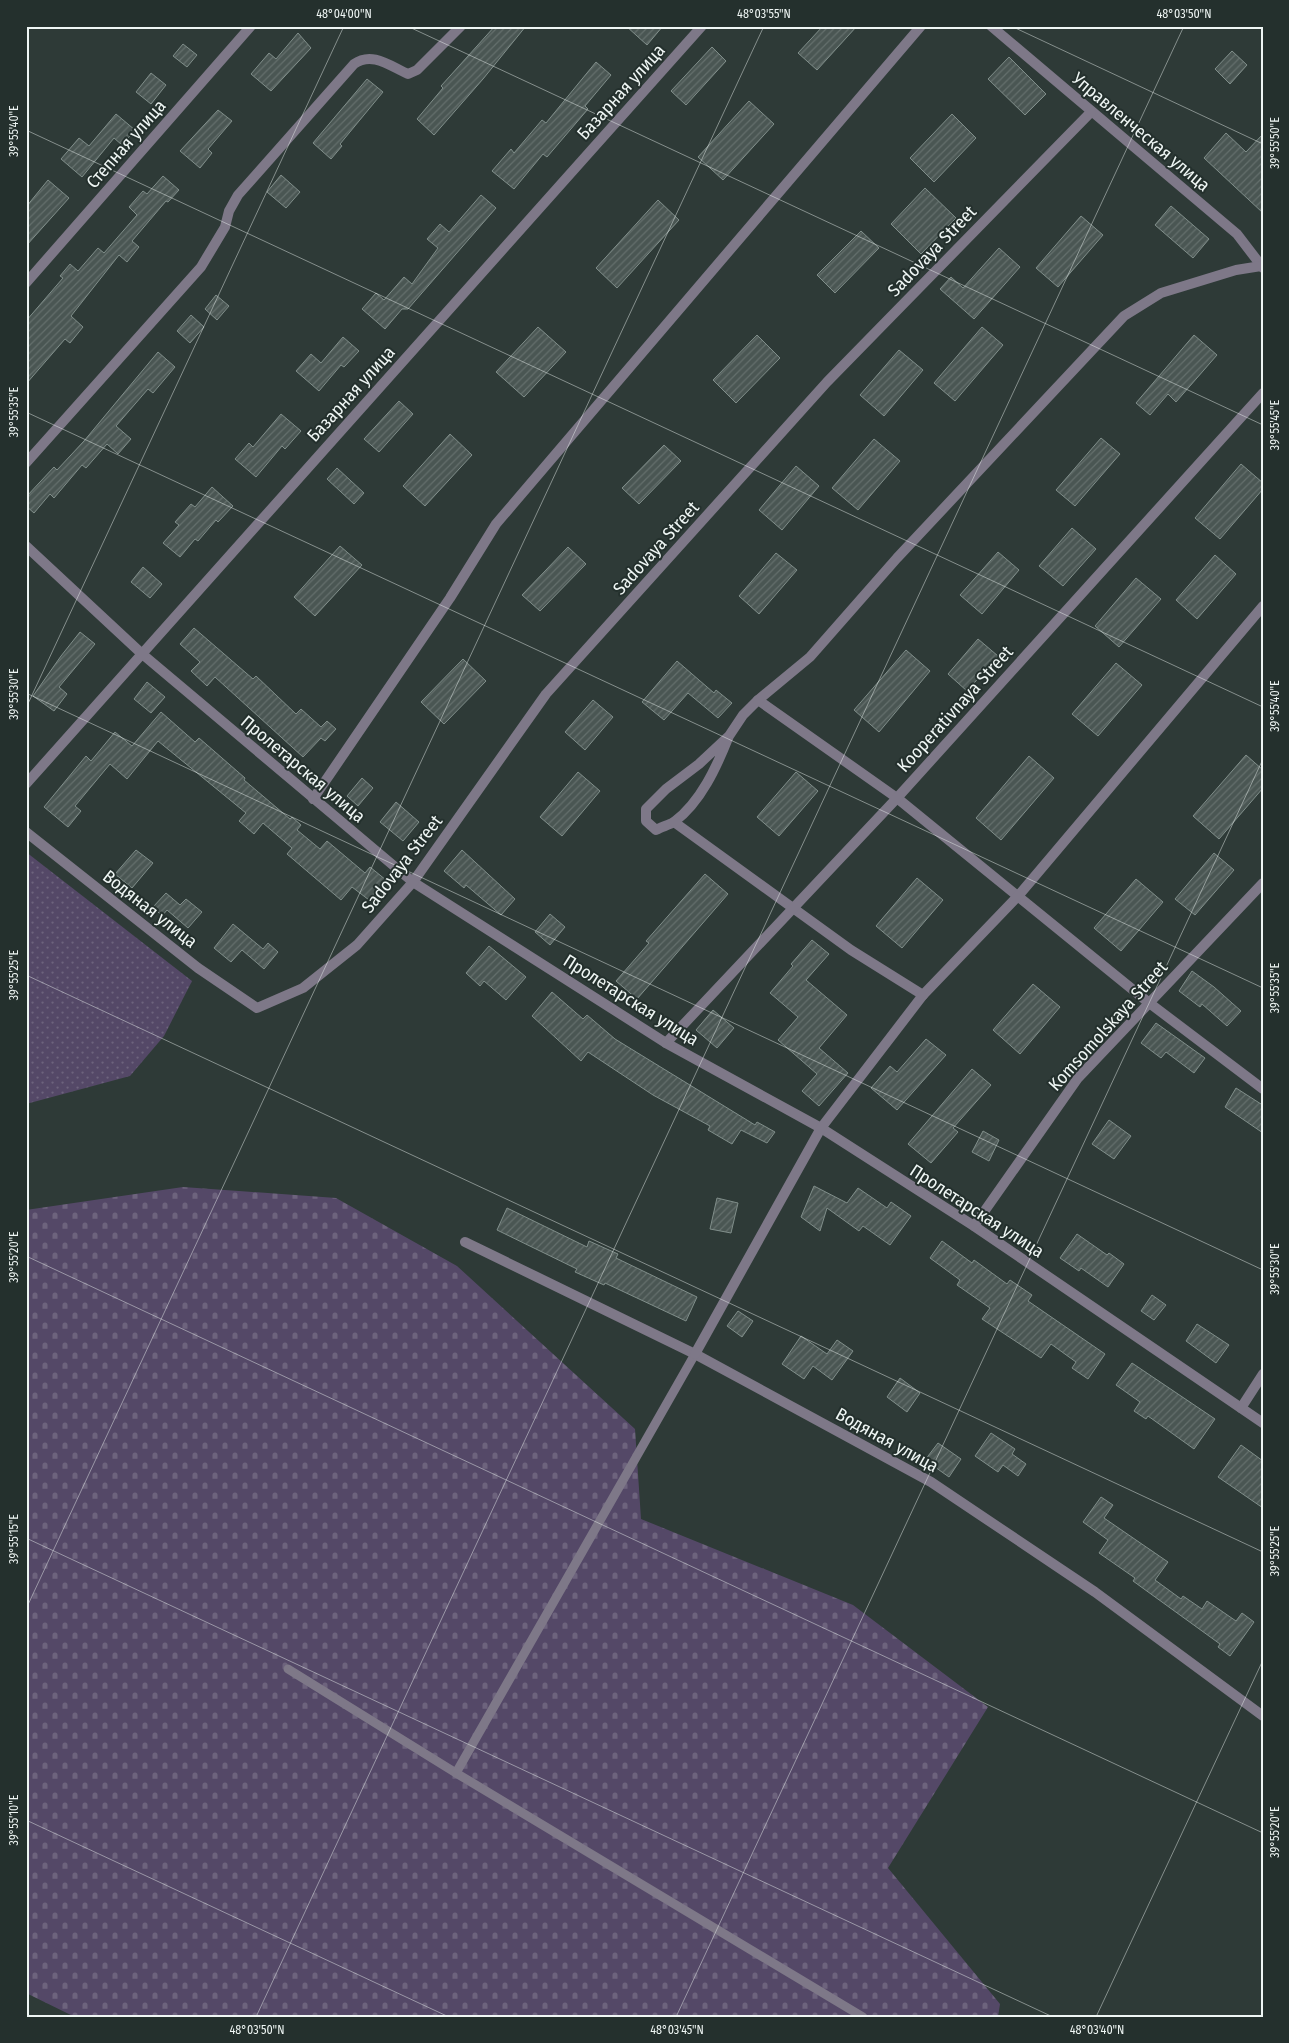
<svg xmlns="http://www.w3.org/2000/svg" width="1289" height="2043" viewBox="0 0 1289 2043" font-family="'Fira Sans Condensed',sans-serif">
	<defs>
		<pattern id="grass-dots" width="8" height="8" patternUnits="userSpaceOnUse" patternTransform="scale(1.25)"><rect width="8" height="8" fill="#544867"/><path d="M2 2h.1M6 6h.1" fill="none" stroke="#6d637d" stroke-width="1.8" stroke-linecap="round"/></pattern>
		<pattern id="cemetery-stones" width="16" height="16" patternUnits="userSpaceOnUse" patternTransform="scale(1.25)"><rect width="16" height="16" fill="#544867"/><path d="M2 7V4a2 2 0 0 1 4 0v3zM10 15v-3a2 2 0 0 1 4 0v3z" fill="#6d637d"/></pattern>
		<pattern id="building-hatch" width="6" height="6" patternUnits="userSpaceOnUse" patternTransform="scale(1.25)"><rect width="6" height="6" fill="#4a5653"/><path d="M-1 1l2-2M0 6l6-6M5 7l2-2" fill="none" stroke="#646f6c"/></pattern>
	</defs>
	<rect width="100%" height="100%" fill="#2e3a37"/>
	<path fill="url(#grass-dots)" d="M26,852L192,981L164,1036L130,1076L26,1104Z"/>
	<path fill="url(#cemetery-stones)" d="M183,1187L336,1198L457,1266L635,1429L641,1519L853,1605L988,1707L888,1868L1000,2004L998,2017H75L26,1993V1210Z"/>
	<g fill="url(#building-hatch)" stroke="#808e8a">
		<path d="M495,26H526L483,79L434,135L417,119L443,88L441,86Z"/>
		<path d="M626,26H663L647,45Z"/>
		<path d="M823,26H857L817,70L798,53Z"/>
		<path d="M298,33L311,48L271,91L251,74L269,53L276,59Z"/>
		<path d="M183,44L197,55L187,67L173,56Z"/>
		<path d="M712,47L726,61L686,105L671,91Z"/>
		<path d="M1232,51L1247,65L1230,84L1215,69Z"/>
		<path d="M1009,57L1046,94L1025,115L988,79Z"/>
		<path d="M596,62L611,75L585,106L588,109L547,157L543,154L514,189L492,171L511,149L514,153L542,120L546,123Z"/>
		<path d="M151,73L166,85L151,104L136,92Z"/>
		<path d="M367,79L383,92L340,144L342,146L331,159L313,143Z"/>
		<path d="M749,101L774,124L723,180L698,157Z"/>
		<path d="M218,110L232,121L208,149L212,153L200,168L180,151Z"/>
		<path d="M116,114L135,130L122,145L114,138L82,177L61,159L79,138L89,146Z"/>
		<path d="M952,114L976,138L934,182L910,158Z"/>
		<path d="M1226,133L1246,152L1263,134V213L1204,158Z"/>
		<path d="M281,175L300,192L286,208L267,192Z"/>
		<path d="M163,176L179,190L168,202L166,201L132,241L139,247L127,262L119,255L71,316L83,327L70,343L65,339L26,384V321L63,278L60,276L70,264L78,271L98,248L104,253L137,215L129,207L143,191L147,194Z"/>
		<path d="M48,180L69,198L26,246V207Z"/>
		<path d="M925,188L956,218L921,254L891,224Z"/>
		<path d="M481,195L496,208L408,309H402L385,329L362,309L376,293L384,300L404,277L412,284L438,248L427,239L440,224L449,232Z"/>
		<path d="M658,200L679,220L617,288L596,268Z"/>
		<path d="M1171,206L1209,239L1193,258L1155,225Z"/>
		<path d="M1081,216L1103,235L1058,287L1036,268Z"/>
		<path d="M861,231L879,248L835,293L817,275Z"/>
		<path d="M999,248L1020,267L974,319L940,289L951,277L963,288Z"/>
		<path d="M216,295L229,306L217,320L205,309Z"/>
		<path d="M191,315L204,327L190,343L177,331Z"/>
		<path d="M538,327L566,352L524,397L496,372Z"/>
		<path d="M982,327L1003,345L955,401L934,383Z"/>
		<path d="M757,335L780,358L736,403L713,380Z"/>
		<path d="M1194,335L1217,355L1176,402L1168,394L1150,415L1136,403Z"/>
		<path d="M343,337L359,351L344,367L341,365L319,391L296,371L311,354L321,363Z"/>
		<path d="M899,350L923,370L884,416L860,395Z"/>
		<path d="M158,352L175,367L153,393L148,389L116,426L131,439L118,454L107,444L86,468L82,465L54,498L50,494L34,513L26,506V497L54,467L57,470L84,441Z"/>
		<path d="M399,401L413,414L379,452L364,439Z"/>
		<path d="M281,414L301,431L285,449L282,446L256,477L235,459L249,443L253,447Z"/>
		<path d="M450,434L472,455L425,506L403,486Z"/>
		<path d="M1101,438L1120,454L1075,506L1056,490Z"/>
		<path d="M874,439L900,461L858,510L832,488Z"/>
		<path d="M664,445L681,461L639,504L622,488Z"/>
		<path d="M1241,464L1263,483V489L1220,539L1195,518Z"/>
		<path d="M796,466L819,486L782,530L759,510Z"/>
		<path d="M337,468L364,493L354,504L327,479Z"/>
		<path d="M212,487L233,506L218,522L216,520L198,541L195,539L180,557L163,543L179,525L175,522L191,504L195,507Z"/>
		<path d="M1072,528L1096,549L1063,586L1039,566Z"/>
		<path d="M340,546L362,565L315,616L294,597Z"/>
		<path d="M568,547L586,564L540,611L522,595Z"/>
		<path d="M998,552L1019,570L982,614L960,595Z"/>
		<path d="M776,553L797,570L759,614L739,596Z"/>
		<path d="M1215,555L1236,574L1197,619L1176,600Z"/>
		<path d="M143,567L162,584L150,598L131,582Z"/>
		<path d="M1136,578L1161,599L1119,647L1095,626Z"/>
		<path d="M194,628L253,679L256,676L296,714L301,709L321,727L327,721L336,729L325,741L321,738L303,757L215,677L207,686L191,671L200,662L180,644Z"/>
		<path d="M80,632L95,644L59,687L67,694L54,711L33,696L61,656Z"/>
		<path d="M978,639L998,656L967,691L948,674Z"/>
		<path d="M906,650L930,671L879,732L854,710Z"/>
		<path d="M463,659L486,681L444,724L421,702Z"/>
		<path d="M677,661L714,693L716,690L732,703L718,718L688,693L664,720L642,702Z"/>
		<path d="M1116,663L1142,685L1098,736L1072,714Z"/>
		<path d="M147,682L165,697L151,713L134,699Z"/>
		<path d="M593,700L613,717L585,750L565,732Z"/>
		<path d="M161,712L195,742L199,738L245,778L244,780L290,819L292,817L301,825L297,830L320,849L327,841L365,873L370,867L386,880L369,900L352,887L341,900L287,854L292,848L263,823L254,834L239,821L246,813L158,741L127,779L110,764L75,806L81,811L68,827L44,807L86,756L91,761L115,732L132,746Z"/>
		<path d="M1246,755L1263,770V788L1219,839L1193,816Z"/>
		<path d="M1029,756L1054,778L1001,840L976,818Z"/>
		<path d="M578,772L600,791L562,836L540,817Z"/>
		<path d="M796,772L818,791L779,836L757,817Z"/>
		<path d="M362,778L373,788L358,806L347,796Z"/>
		<path d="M396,802L419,822L403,841L380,822Z"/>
		<path d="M136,850L153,863L132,888L115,874Z"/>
		<path d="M462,850L515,899L501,915L466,885L464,888L444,871Z"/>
		<path d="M1214,853L1234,870L1195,915L1175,899Z"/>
		<path d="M705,874L728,894L637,999L616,981L649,943L646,941Z"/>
		<path d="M917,878L943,900L902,948L876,926Z"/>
		<path d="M1136,879L1163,902L1121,951L1094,928Z"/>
		<path d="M166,893L180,905L186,899L202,912L188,928L167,910L162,916L153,907Z"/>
		<path d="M550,914L565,927L550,945L535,932Z"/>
		<path d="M233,924L263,949L268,943L278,952L264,969L242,950L231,962L214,948Z"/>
		<path d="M812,940L829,954L806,980L847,1015L819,1048L848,1073L819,1106L802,1091L817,1074L778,1040L798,1017L770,993L793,966L791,964Z"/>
		<path d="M489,946L526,977L506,1000L484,981L480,986L466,973Z"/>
		<path d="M1192,971L1214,987L1241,1011L1227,1026L1202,1004L1200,1007L1179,991Z"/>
		<path d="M1033,984L1060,1007L1020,1054L993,1030Z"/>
		<path d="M552,992L583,1019L587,1015L615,1039L641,1055L755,1125L757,1122L775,1132L767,1143L741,1130L732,1144L708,1130L710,1126L653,1095L588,1052L581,1061L532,1016Z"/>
		<path d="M713,1010L734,1028L717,1048L696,1030Z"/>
		<path d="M1156,1023L1205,1058L1194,1073L1166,1052L1161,1058L1141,1043Z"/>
		<path d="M926,1039L946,1055L897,1110L871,1088L890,1066L897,1072Z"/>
		<path d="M972,1069L991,1085L953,1128L958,1132L931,1163L908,1144Z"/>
		<path d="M1236,1088L1261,1104L1263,1101V1133L1225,1107Z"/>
		<path d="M1109,1120L1131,1136L1114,1159L1092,1144Z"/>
		<path d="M983,1131L999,1140L989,1161L972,1152Z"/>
		<path d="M814,1186L847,1203L858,1188L887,1208L891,1202L911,1216L890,1245L863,1226L859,1231L827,1208L820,1231L801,1217Z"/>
		<path d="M717,1198L738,1203L731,1233L710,1229Z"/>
		<path d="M507,1208L587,1247L589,1241L618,1254L616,1258L697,1297L686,1321L605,1283L604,1285L575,1272L577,1269L497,1230Z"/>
		<path d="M1077,1234L1107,1255L1109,1253L1124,1264L1108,1287L1081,1268L1079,1271L1060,1258Z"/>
		<path d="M942,1241L972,1263L974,1260L1007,1284L1010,1280L1032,1295L1028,1301L1105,1354L1088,1379L1072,1368L1076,1362L1051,1344L1041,1358L982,1319L990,1308L957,1285L960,1280L930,1258Z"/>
		<path d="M1152,1295L1166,1305L1154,1320L1141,1311Z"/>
		<path d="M738,1311L753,1321L742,1337L727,1326Z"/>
		<path d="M1197,1324L1229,1345L1216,1363L1186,1341Z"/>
		<path d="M801,1336L827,1354L837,1340L853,1351L832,1380L813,1366L804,1379L782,1364Z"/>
		<path d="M1132,1363L1215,1419L1194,1449L1148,1416L1146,1419L1134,1411L1140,1402L1116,1385Z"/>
		<path d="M900,1378L920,1393L907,1412L887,1397Z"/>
		<path d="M991,1433L1015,1449L1012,1454L1026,1464L1018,1476L1003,1465L998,1472L975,1456Z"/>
		<path d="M938,1443L961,1459L949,1477L925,1460Z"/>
		<path d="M1241,1445L1263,1461V1508L1218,1477Z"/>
		<path d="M1101,1497L1113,1505L1104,1518L1168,1562L1155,1580L1181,1599L1183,1596L1202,1609L1207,1601L1236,1621L1242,1613L1254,1622L1230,1656L1218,1647L1220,1644L1133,1581L1135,1578L1099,1553L1108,1540L1083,1522Z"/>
	</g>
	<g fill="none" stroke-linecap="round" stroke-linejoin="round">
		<g stroke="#7e7888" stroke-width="9">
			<path d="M288,1669L456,1773L863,2017"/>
			<path d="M456,1773L695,1354"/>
		</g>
		<g stroke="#7e7888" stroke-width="10">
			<path d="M991,26L1237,234L1263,268"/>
			<path d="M26,283L251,26"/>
			<path d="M26,463L201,267L225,227L229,211L238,195L354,64C372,51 390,66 408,74L417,70L461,26"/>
			<path d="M26,546L141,653L413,882L666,1043L821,1128L974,1226L1263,1423"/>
			<path d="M758,700L897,798L1148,1002L1263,1089"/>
			<path d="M729,736C717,766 701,802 674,822C669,825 661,827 656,830L646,821V809L666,789L699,764L729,736L743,715L758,700L810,657L897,558L1124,316L1161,293L1236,270L1261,266"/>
			<path d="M26,784L702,26"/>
			<path d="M313,799L450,598L496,524L921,26"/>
			<path d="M674,822L851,950L923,995"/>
			<path d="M26,832L198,968L257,1008L303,988L357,945L413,882L546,694L827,382L1091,112"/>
			<path d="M666,1043L897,798L1263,393"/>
			<path d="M974,1226L1078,1078L1263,883"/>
			<path d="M465,1242L695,1354L931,1482L1095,1592L1263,1716"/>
			<path d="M695,1354L821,1128L923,995L1019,895L1263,606"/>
			<path d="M1241,1408L1263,1374"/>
		</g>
	</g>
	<path fill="none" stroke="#eff6f4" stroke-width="1" stroke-opacity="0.45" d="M407,26L1263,425M1011,26L1263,144M26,130L1263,707M26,412L1263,988M26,693L1263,1270M26,708L344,26M26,975L1263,1552M26,1256L1263,1833M26,1538L1053,2017M26,1609L764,26M26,1820L449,2017M256,2017L1184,26M676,2017L1263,759M1096,2017L1263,1660"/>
	<g text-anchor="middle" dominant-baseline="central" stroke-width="4" stroke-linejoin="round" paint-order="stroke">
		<g font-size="18" fill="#eff6f4" stroke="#24302d">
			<text transform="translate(621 92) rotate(-48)">Базарная улица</text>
			<text transform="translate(1141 132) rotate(40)">Управленческая улица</text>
			<text transform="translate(126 144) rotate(-49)">Степная улица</text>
			<text transform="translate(932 251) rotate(-46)">Sadovaya Street</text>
			<text transform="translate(351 394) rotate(-48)">Базарная улица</text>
			<text transform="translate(656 548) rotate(-48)">Sadovaya Street</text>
			<text transform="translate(955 709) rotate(-48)">Kooperativnaya Street</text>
			<text transform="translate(303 769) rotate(40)">Пролетарская улица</text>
			<text transform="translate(402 864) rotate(-52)">Sadovaya Street</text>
			<text transform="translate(150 909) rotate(38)">Водяная улица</text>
			<text transform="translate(631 1000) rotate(32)">Пролетарская улица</text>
			<text transform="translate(1108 1026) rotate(-48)">Komsomolskaya Street</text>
			<text transform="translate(977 1211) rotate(33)">Пролетарская улица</text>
			<text transform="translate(887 1440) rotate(29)">Водяная улица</text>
		</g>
	</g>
	<rect width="1289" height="2043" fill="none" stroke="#24302d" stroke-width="55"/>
	<rect x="28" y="28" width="1234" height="1988" fill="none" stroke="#eff6f4" stroke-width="2"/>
	<g font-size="12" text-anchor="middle" fill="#eff6f4">
		<text x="344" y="18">48°04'00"N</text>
		<text x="764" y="18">48°03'55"N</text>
		<text x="1184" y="18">48°03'50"N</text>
		<text transform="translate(14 131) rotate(-90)" y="4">39°55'40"E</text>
		<text transform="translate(1275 143) rotate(-90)" y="4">39°55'50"E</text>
		<text transform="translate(14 412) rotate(-90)" y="4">39°55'35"E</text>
		<text transform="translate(1275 425) rotate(-90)" y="4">39°55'45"E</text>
		<text transform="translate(14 694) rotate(-90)" y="4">39°55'30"E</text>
		<text transform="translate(1275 706) rotate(-90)" y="4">39°55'40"E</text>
		<text transform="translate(14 975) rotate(-90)" y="4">39°55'25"E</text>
		<text transform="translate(1275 988) rotate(-90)" y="4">39°55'35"E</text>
		<text transform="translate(14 1257) rotate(-90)" y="4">39°55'20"E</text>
		<text transform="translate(1275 1269) rotate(-90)" y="4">39°55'30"E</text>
		<text transform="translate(14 1539) rotate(-90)" y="4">39°55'15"E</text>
		<text transform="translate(1275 1551) rotate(-90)" y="4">39°55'25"E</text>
		<text transform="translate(14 1820) rotate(-90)" y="4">39°55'10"E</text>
		<text transform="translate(1275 1832) rotate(-90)" y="4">39°55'20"E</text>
		<text x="257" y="2034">48°03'50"N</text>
		<text x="677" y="2034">48°03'45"N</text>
		<text x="1097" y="2034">48°03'40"N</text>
	</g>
</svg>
